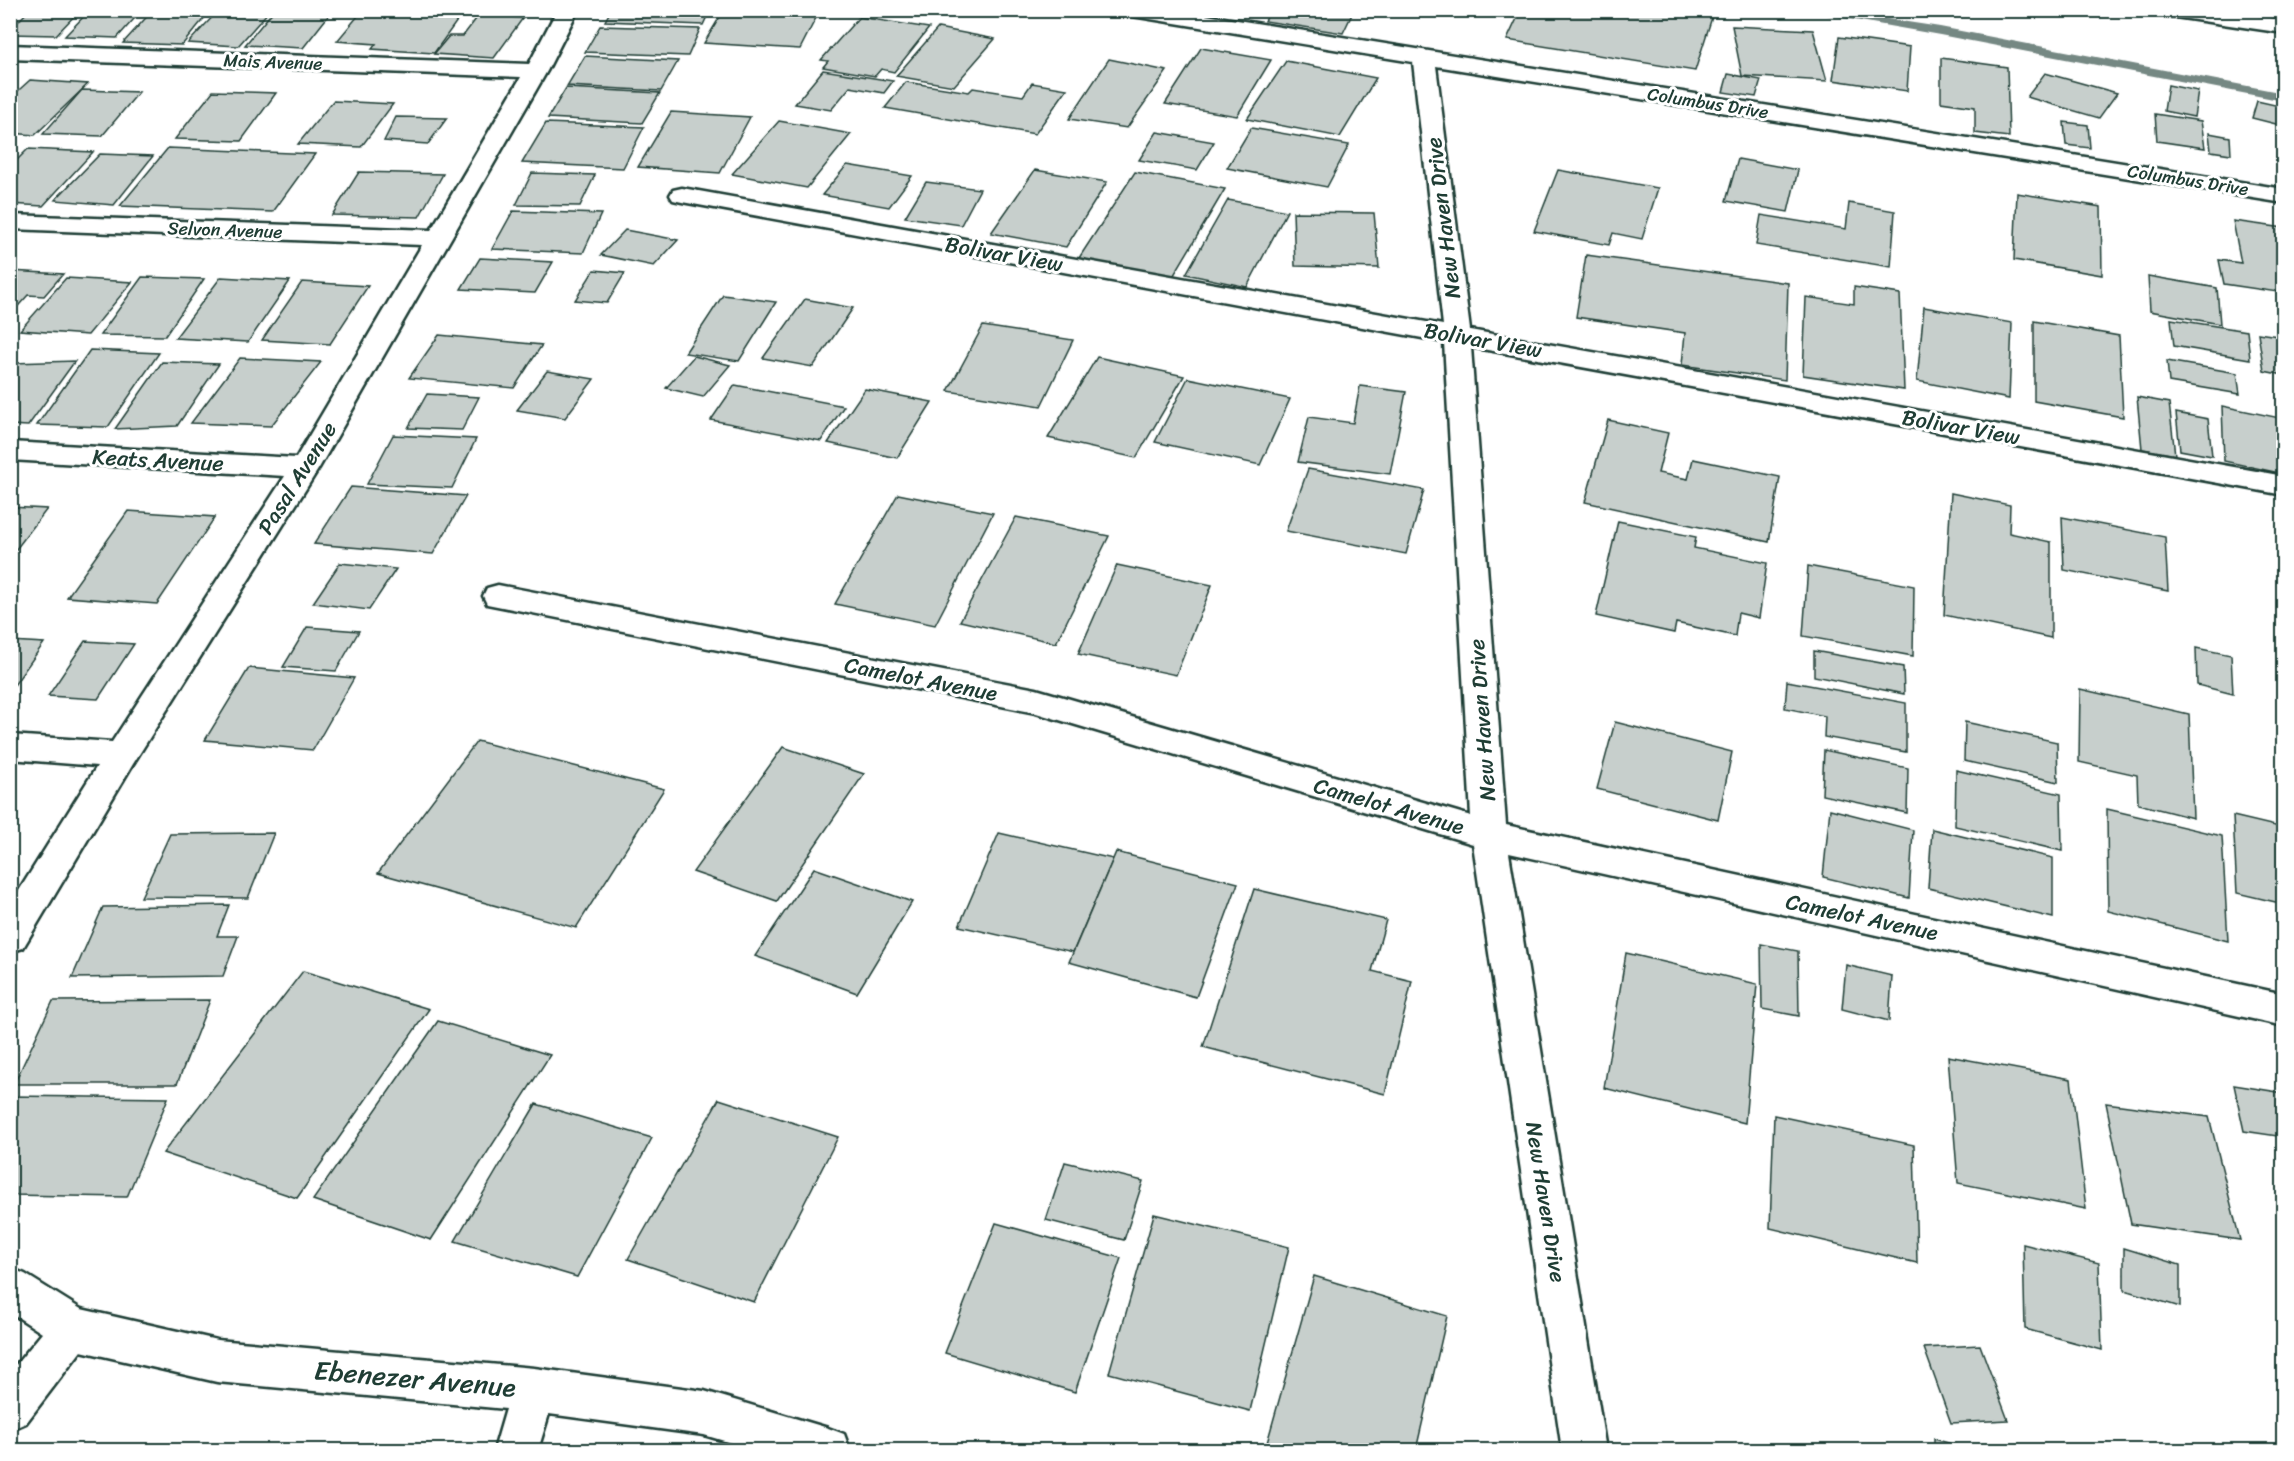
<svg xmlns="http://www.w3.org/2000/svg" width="2294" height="1461" viewBox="0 0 2294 1461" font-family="Sriracha,sans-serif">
	<rect width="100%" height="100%" fill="#fff"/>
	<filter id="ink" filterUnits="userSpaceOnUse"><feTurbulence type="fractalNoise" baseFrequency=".0167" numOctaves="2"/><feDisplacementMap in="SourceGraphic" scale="12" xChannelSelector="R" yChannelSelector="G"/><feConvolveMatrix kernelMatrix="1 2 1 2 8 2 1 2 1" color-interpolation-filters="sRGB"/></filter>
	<g filter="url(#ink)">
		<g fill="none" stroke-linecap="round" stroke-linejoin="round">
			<path fill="#758883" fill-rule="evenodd" d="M1798,10H1829L1940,27L2284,93V101L1940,35Z"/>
		</g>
		<g fill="#c7cfcc" stroke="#1f3d34" stroke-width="1.5">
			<path d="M29,10H80L56,35L10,34V30Z"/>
			<path d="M90,10H142L117,38L65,36Z"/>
			<path d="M153,10H211L182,45L123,43Z"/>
			<path d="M219,10H270L238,46L188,43Z"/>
			<path d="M274,10H333L303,48L245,45Z"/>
			<path d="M363,10H396L462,14L434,53L372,49L376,44L337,41Z"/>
			<path d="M611,10H710L703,25L605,21Z"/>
			<path d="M724,10H820L800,49L704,43Z"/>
			<path d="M1271,10H1354L1343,33L1265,21Z"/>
			<path d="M1521,10H1714V11L1695,71L1507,40Z"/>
			<path d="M479,15L523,18L494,58L434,54L449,36H463Z"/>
			<path d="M859,17L929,28L894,72L881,69L875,76L823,67L828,61L821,60Z"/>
			<path d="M600,26L700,29L688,56L585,52Z"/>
			<path d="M1732,26L1813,30L1827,81L1742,76Z"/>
			<path d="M938,28L995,39L954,86L896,76Z"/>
			<path d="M1839,37L1910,47L1907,91L1833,80Z"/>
			<path d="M1201,48L1271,60L1237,116L1165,104Z"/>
			<path d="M585,56L678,61L661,91L567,86Z"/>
			<path d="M1941,58L2007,67L2009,137L1975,133V107L1941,102Z"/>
			<path d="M1109,59L1167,71L1127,128L1069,119Z"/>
			<path d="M1286,61L1376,78L1340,137L1247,119Z"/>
			<path d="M823,70L893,81L884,93L850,87L831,110L795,104Z"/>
			<path d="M2045,73L2117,93L2099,118L2027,97Z"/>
			<path d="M1728,74L1761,80L1756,97L1723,92Z"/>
			<path d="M30,80L88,84L35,135L10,133V98Z"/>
			<path d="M906,82L969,92L973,88L1023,96L1032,83L1067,89L1035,134L885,108Z"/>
			<path d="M2168,85L2198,91L2194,117L2164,111Z"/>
			<path d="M566,88L660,93L642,123L548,118Z"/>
			<path d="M82,90L139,92L102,136L43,134Z"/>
			<path d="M213,91L276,93L241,141L175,139Z"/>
			<path d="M333,101L393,104L361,147L298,144Z"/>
			<path d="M2257,101L2284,107V126L2252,118Z"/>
			<path d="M671,112L750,117L720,173L638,167Z"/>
			<path d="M2155,114L2201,121L2205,148L2157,141Z"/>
			<path d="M396,117L447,118L428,144L384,141Z"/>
			<path d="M779,121L851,134L807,188L732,174Z"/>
			<path d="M2064,122L2088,125L2090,148L2066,145Z"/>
			<path d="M546,123L644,127L623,168L522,163Z"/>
			<path d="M1251,128L1349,145L1327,187L1227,168Z"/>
			<path d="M1157,132L1214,142L1197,170L1139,160Z"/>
			<path d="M2209,133L2230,137L2231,154L2211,151Z"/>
			<path d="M168,148L315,154L273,212L120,206Z"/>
			<path d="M28,149L93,152L43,206L10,204V167Z"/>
			<path d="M100,154L153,156L114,205L55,200Z"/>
			<path d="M1738,159L1798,170L1788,212L1726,201Z"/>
			<path d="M847,165L912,176L889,207L822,195Z"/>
			<path d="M1035,170L1107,182L1066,247L991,233Z"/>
			<path d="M1558,170L1658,188L1642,239L1613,233L1609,245L1534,231Z"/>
			<path d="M359,172L443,174L419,217L332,215Z"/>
			<path d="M1135,172L1225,189L1171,280L1077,261Z"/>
			<path d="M532,173L595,175L580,206L516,205Z"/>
			<path d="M926,182L980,189L961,225L905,217Z"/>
			<path d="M2017,193L2101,207L2102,275L2014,260Z"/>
			<path d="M1228,200L1287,211L1247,287L1186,274Z"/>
			<path d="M1849,203L1895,211L1891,267L1756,245L1761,215L1846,229Z"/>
			<path d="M513,211L601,214L583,253L492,249Z"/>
			<path d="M1293,212L1374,213L1379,268L1295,266Z"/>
			<path d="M2233,221L2284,228V293L2224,284L2219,260L2241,263Z"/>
			<path d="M625,230L678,240L654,266L601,255Z"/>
			<path d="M1586,255L1788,283L1785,380L1682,365L1685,333L1576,317Z"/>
			<path d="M480,258L553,262L535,293L461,289Z"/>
			<path d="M594,270L625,273L607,303L575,300Z"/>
			<path d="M10,271L63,274L44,296L28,295L10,315Z"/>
			<path d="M2148,276L2217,288L2220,324L2150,311Z"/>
			<path d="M142,277L204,279L165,336L100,335Z"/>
			<path d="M221,277L290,281L248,342L175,338Z"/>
			<path d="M66,278L132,282L88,335L20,330Z"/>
			<path d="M302,282L368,286L330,344L262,340Z"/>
			<path d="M1854,287L1900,294L1904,390L1803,375L1806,297L1854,304Z"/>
			<path d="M723,295L776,302L739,361L685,353Z"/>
			<path d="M805,299L853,308L813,367L763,358Z"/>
			<path d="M1924,307L2012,323L2009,399L1917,381Z"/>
			<path d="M2171,319L2247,331L2250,359L2174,346Z"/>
			<path d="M2034,321L2119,336L2123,417L2034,401Z"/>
			<path d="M983,326L1073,340L1041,406L948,391Z"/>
			<path d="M2258,333L2284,337V375L2264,371Z"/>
			<path d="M439,335L542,345L514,388L409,378Z"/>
			<path d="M90,350L159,353L108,427L37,425Z"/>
			<path d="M694,356L730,365L703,397L666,388Z"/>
			<path d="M1097,357L1184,376L1136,458L1048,438Z"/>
			<path d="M240,358L321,362L271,426L191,423Z"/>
			<path d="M75,361L28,426L10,425V366L13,363Z"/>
			<path d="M2167,361L2237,373L2240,394L2169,382Z"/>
			<path d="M162,362L219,364L177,426L115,429Z"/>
			<path d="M547,371L594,379L565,418L517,410Z"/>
			<path d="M1188,378L1290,399L1260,465L1155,442Z"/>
			<path d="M735,385L844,406L821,441L711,420Z"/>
			<path d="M1360,386L1406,392L1390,474L1298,462L1309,417L1353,423Z"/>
			<path d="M865,389L932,402L897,458L828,443Z"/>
			<path d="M427,394L479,397L462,430L408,428Z"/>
			<path d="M2137,397L2169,403L2175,455L2142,449Z"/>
			<path d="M2222,406L2280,418L2284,474L2224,461Z"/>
			<path d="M2176,413L2208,419L2212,456L2180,450Z"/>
			<path d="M1608,420L1668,433L1658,473L1688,479L1693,459L1780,477L1769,542L1585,502Z"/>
			<path d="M393,435L476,439L452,488L367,484Z"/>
			<path d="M1308,469L1424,490L1406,554L1286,531Z"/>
			<path d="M351,487L466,496L433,554L314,544Z"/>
			<path d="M1951,493L2010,505L2009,533L2051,542V638L1944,615Z"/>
			<path d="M898,494L993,513L935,625L835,604Z"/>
			<path d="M10,507L47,509L10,557Z"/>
			<path d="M128,511L215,517L157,604L67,597Z"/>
			<path d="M1016,517L1109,536L1056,643L960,621Z"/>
			<path d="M2062,517L2165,537L2168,591L2064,570Z"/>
			<path d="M1618,521L1696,537L1694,548L1767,563L1759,618L1738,613L1735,636L1676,623L1674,633L1596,616Z"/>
			<path d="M340,563L396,569L369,610L313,603Z"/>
			<path d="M1117,565L1212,585L1176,675L1078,654Z"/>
			<path d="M1808,566L1914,586L1913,656L1803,636Z"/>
			<path d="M307,627L359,631L336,671L283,667Z"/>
			<path d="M10,641L44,643L10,691Z"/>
			<path d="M85,641L134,644L98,699L48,696Z"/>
			<path d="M2196,648L2231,655L2233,694L2197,685Z"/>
			<path d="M1814,651L1903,667L1904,694L1814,676Z"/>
			<path d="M249,668L280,671L354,678L313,750L205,740Z"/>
			<path d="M1787,681L1906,703V752L1824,737L1825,716L1785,708Z"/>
			<path d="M2080,689L2189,714L2193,818L2138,804L2137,775L2079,762Z"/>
			<path d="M1615,722L1732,752L1718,820L1597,789Z"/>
			<path d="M1965,722L2057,742L2058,782L1964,761Z"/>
			<path d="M477,741L664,789L576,928L378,873Z"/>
			<path d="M783,747L864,774L777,901L693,872Z"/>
			<path d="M1824,750L1908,768L1907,813L1822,795Z"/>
			<path d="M1956,770L2061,794L2062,851L1955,826Z"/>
			<path d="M1830,809L1913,830L1909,898L1823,877Z"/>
			<path d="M2107,809L2222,836L2228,941L2108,911Z"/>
			<path d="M2233,816L2284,828V904L2237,893Z"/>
			<path d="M1932,829L2053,858V918L1928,888Z"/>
			<path d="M274,833L248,898L141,897L170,834Z"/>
			<path d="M999,833L1113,859L1073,952L959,926Z"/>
			<path d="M1116,852L1238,883L1196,997L1069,962Z"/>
			<path d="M814,868L912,902L857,993L755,956Z"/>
			<path d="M1254,889L1386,920L1372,971L1412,981L1385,1094L1203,1047Z"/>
			<path d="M229,905L217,936H238L223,976L72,978L103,907Z"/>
			<path d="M1761,944L1798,951L1799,1016L1762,1009Z"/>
			<path d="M1626,953L1757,984L1745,1123L1604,1088Z"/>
			<path d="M1846,965L1892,976L1889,1021L1842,1009Z"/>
			<path d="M303,971L429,1009L297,1198L163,1153Z"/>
			<path d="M210,1000L177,1084H14L53,1001Z"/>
			<path d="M438,1021L550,1055L431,1240L313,1200Z"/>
			<path d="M1948,1056L2071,1079L2086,1209L1958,1183Z"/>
			<path d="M2234,1085L2284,1093V1137L2244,1131Z"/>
			<path d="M10,1096L168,1098L127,1197L10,1195Z"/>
			<path d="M719,1099L838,1137L754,1302L628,1259Z"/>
			<path d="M2106,1103L2209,1117L2240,1240L2131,1224Z"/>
			<path d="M536,1104L652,1138L577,1277L455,1241Z"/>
			<path d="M1774,1115L1914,1145L1917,1263L1770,1228Z"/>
			<path d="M1065,1162L1143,1181L1124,1240L1046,1220Z"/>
			<path d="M1154,1214L1289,1247L1250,1411L1109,1373Z"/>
			<path d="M996,1223L1121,1258L1075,1392L945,1353Z"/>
			<path d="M2023,1244L2099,1263L2102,1350L2025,1329Z"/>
			<path d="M2124,1248L2180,1265V1307L2124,1290Z"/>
			<path d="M1314,1276L1447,1316L1416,1450H1265Z"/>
			<path d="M1980,1345L2008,1420L1951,1423L1924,1348Z"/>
			<path d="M1934,1439L1973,1450H1934Z"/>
		</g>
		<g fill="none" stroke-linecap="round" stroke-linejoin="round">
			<g stroke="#1f3d34" stroke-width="5">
				<g id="minor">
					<path d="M557,10H578L547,71L319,468L133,764L23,948L10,952V905L97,766L10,759V735L112,742L285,476L10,460V442L296,458L422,245L10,229V215L431,230L521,77L10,59V45L529,64Z"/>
					<path d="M1122,10H1175L2284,189V203L1436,66L1470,330L2284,476V495L1471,347L1506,825L2284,994V1026L1509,853L1606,1450H1562L1473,844L1036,713L487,604L483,596L487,588L498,585L1036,689L1471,816L1444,342L682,202L673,200L670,195L673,190L682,188L1443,325L1413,62L1132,16L1125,14Z"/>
					<path d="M10,1268L25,1274L81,1309L217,1340L534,1368L704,1391L828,1428L844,1434L850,1450H755L704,1435L549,1414L538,1450H494L506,1409L217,1382L81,1351L26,1423L10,1430V1372L42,1333L10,1312Z"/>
				</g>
			</g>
			<g stroke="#1f3d34" stroke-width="5">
				<path id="highway" d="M2158,10H2215L2284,20V33L2168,16L2161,14Z"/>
			</g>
			<use href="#minor" fill="#fff" fill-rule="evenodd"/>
			<use href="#highway" fill="#fff" fill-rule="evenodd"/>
		</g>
	</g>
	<g text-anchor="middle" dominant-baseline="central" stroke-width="6" stroke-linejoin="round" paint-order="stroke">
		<g font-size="18" fill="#1f3d34" stroke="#fff">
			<text transform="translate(273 62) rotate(2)">Mais Avenue</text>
			<text transform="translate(1708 103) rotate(9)">Columbus Drive</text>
			<text transform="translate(2188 180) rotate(9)">Columbus Drive</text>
			<text transform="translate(225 230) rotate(2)">Selvon Avenue</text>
		</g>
		<g font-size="22" fill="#1f3d34" stroke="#fff">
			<text transform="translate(1443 218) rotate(-97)">New Haven Drive</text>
			<text transform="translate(1004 254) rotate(10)">Bolivar View</text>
			<text transform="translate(1483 340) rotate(10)">Bolivar View</text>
			<text transform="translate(1961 427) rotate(10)">Bolivar View</text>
			<text transform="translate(158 460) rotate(3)">Keats Avenue</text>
			<text transform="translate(297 478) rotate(-58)">Pasal Avenue</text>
			<text transform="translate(921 679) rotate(11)">Camelot Avenue</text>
			<text transform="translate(1482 720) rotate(-94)">New Haven Drive</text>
			<text transform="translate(1389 806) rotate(16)">Camelot Avenue</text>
			<text transform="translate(1862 917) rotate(12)">Camelot Avenue</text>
			<text transform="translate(1546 1202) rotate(81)">New Haven Drive</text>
		</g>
		<g font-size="27" fill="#1f3d34" stroke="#fff">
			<text transform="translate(415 1379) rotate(5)">Ebenezer Avenue</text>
		</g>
	</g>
	<rect width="2294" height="1461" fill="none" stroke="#fff" stroke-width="36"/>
	<rect x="18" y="18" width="2258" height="1425" fill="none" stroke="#1f3d34" stroke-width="2" filter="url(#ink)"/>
</svg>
